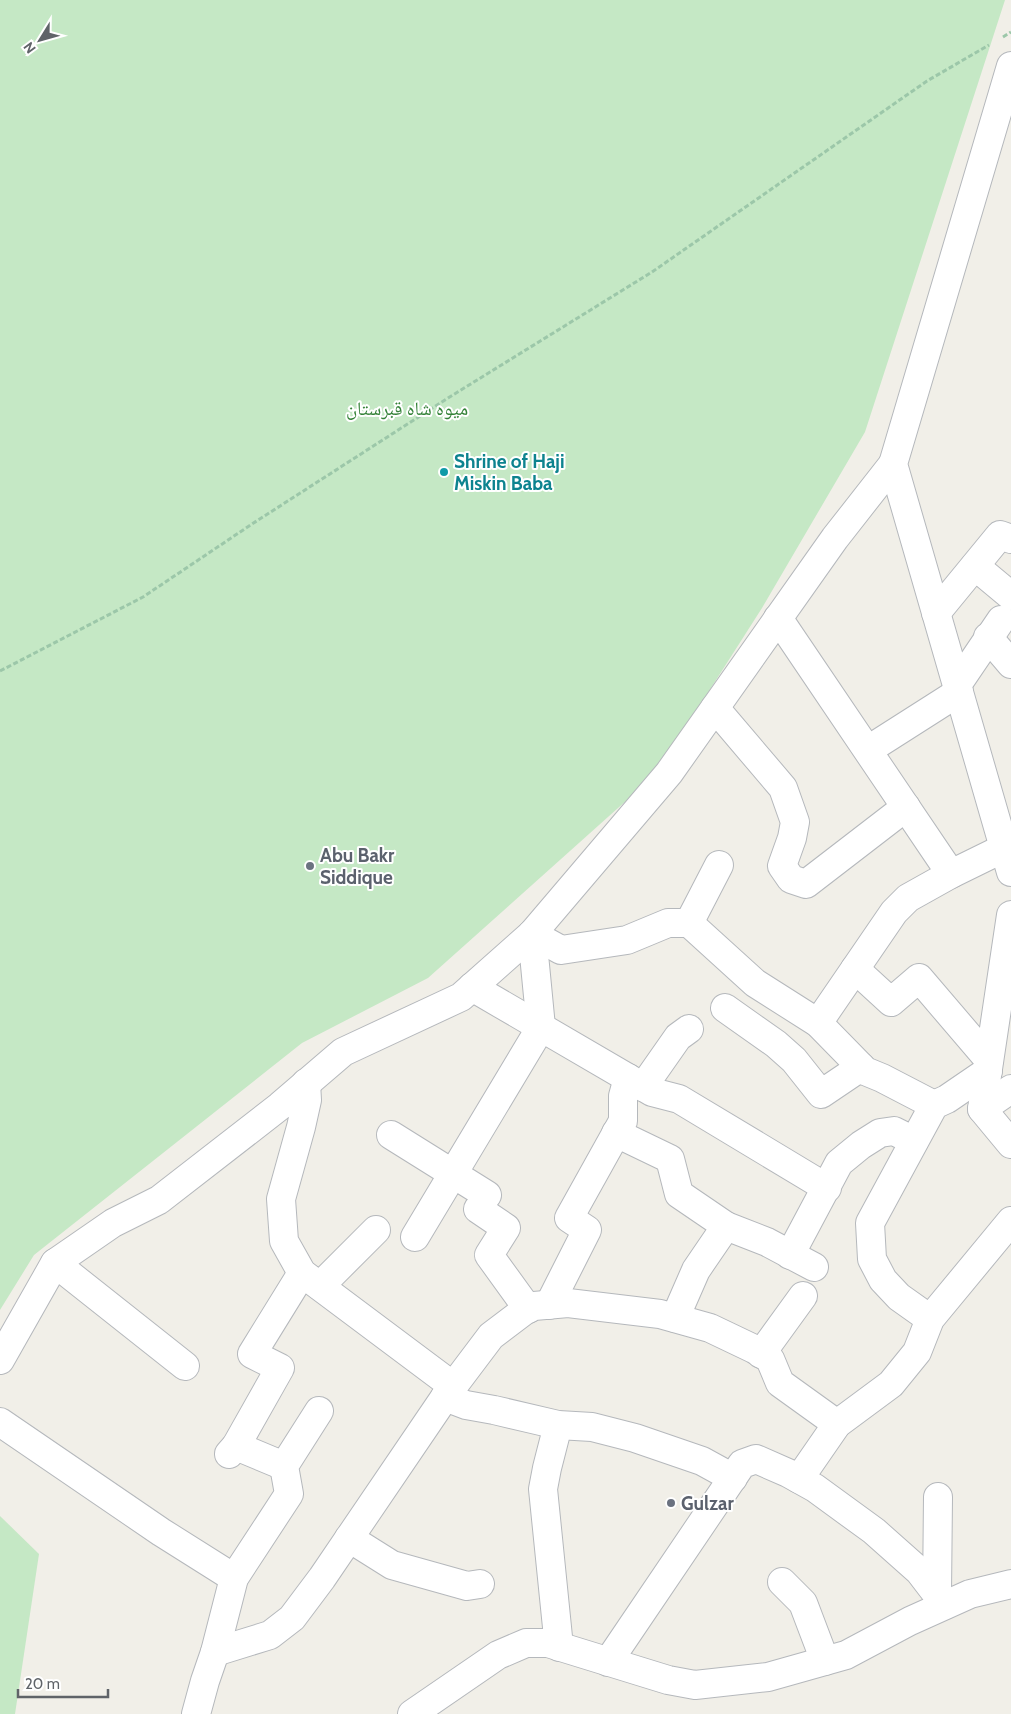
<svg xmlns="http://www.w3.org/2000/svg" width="1011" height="1714" viewBox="0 0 1011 1714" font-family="Cabin,'Noto Naskh Arabic',sans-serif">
	<rect width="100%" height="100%" fill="#f1efe8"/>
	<g fill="#c5e8c5">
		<path d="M0,0H1005L865,432L762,608L656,774L428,978L302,1043L34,1255L0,1310Z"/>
		<path d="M0,1516L39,1554L15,1714H0Z"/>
	</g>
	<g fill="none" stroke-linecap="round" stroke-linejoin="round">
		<g stroke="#b5b8bc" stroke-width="30">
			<g id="minor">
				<path d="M1011,66L893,464L1011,872"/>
				<path d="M975,566L1011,596"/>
				<path d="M936,613L1000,535L1011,539"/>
				<path d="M778,618L951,874"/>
				<path d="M988,637L1011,664"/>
				<path d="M957,685L1001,620"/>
				<path d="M715,708L783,788L795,822L792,838L782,866L791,879L806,884L906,807"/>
				<path d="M868,750L959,692"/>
				<path d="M1011,915L982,1109L1011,1144"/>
				<path d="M689,923L719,865"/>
				<path d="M532,934L561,950L627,940L668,923H689L755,983L818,1023L865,1071L882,1078L934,1105"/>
				<path d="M855,969L891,1002L919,978L989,1060"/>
				<path d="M472,987L652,1092L679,1099L827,1188"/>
				<path d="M725,1008L776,1044L794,1060L821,1094L861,1067"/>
				<path d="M818,1023L894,912L908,898L951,874L1004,848"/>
				<path d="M306,1083L307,1100L301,1127L281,1199L284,1241L302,1273L453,1386"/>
				<path d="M643,1087L678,1037L689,1029"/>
				<path d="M982,1109L1011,1089"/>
				<path d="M616,1133L670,1159L679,1194L726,1226L696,1270L675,1318"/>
				<path d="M391,1135L487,1195"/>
				<path d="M478,1209L506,1228L489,1255L528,1309"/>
				<path d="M726,1226L767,1242L814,1267"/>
				<path d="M415,1237L541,1027L532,934"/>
				<path d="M790,1255L839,1163L861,1145L880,1133L894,1131L914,1141"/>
				<path d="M55,1263L185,1366"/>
				<path d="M320,1286L376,1230"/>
				<path d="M549,1305L587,1230L569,1218L623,1121V1096L628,1078"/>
				<path d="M930,1319L899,1297L883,1280L872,1259L870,1223L934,1105L947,1099L988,1071"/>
				<path d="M761,1354L803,1296"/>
				<path d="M0,1360L55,1263L113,1223L159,1200L280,1106L343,1052L461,997L532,934L669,773L835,538L893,464"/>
				<path d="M445,1397L466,1405L494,1410L558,1425L592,1427L635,1438L702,1461L733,1478"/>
				<path d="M0,1422L161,1532L234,1578"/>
				<path d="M558,1425L547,1468L543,1489L559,1647"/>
				<path d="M236,1446L284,1466"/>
				<path d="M229,1454L236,1446L280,1368L252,1354L302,1273"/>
				<path d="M799,1479L837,1424L891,1384L917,1352L930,1319L1011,1221"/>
				<path d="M349,1538L392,1565L467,1586L480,1584"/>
				<path d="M782,1582L803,1603L825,1661"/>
				<path d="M937,1594L938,1497"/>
				<path d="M215,1652L270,1635L292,1618L322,1578L445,1397L491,1336L524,1311L534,1306L568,1303L660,1314L710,1328L754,1349L770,1359L780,1383L837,1424"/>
				<path d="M608,1662L742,1464L756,1459L788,1473L815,1488L874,1531L919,1571L945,1605"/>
				<path d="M196,1714L205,1681L215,1652L234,1578L289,1494L284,1466L319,1411"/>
				<path d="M412,1714L498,1655L526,1643H548L668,1680L695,1685L768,1677L846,1655L910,1621L970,1594L1011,1584"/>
			</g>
		</g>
		<g stroke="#9cc7a9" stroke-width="3" stroke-dasharray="5 2.5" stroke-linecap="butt">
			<path d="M1003,37L1011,32"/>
			<path d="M0,671L143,597L252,524L448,398L652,272L927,81L989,45"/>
		</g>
		<use href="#minor" stroke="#fff" stroke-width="28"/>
	</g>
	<circle fill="#0f9aa8" stroke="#fff" stroke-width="2" cx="444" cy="472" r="5"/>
	<g fill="#6b7280" stroke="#fff" stroke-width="2">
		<circle cx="310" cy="866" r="5"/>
		<circle cx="671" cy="1503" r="5"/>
	</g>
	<g text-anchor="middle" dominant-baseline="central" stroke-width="4" stroke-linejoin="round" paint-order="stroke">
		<g font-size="19" fill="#348238" stroke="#fff">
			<text x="407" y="408">میوہ شاہ قبرستان</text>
		</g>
		<g font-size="19" font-weight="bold" fill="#0d838f" stroke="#fff" text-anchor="start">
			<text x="454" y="461">Shrine of Haji<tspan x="454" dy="22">Miskin Baba</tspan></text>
		</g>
		<g font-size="19" font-weight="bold" fill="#5b616d" stroke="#fff" text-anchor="start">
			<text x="320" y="855">Abu Bakr<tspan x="320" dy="22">Siddique</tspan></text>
			<text x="681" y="1503">Gulzar</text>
		</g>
	</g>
	<g transform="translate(40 40) rotate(233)" stroke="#ffffff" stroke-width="4" paint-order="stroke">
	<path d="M0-4L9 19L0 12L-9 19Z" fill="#5f6368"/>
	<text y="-8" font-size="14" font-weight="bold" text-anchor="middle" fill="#5f6368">N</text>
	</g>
	<path d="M18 1689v8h90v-8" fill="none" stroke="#5f6368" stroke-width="2.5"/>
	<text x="25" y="1689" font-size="15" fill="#5f6368" stroke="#ffffff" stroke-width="4" paint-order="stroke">20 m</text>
</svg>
